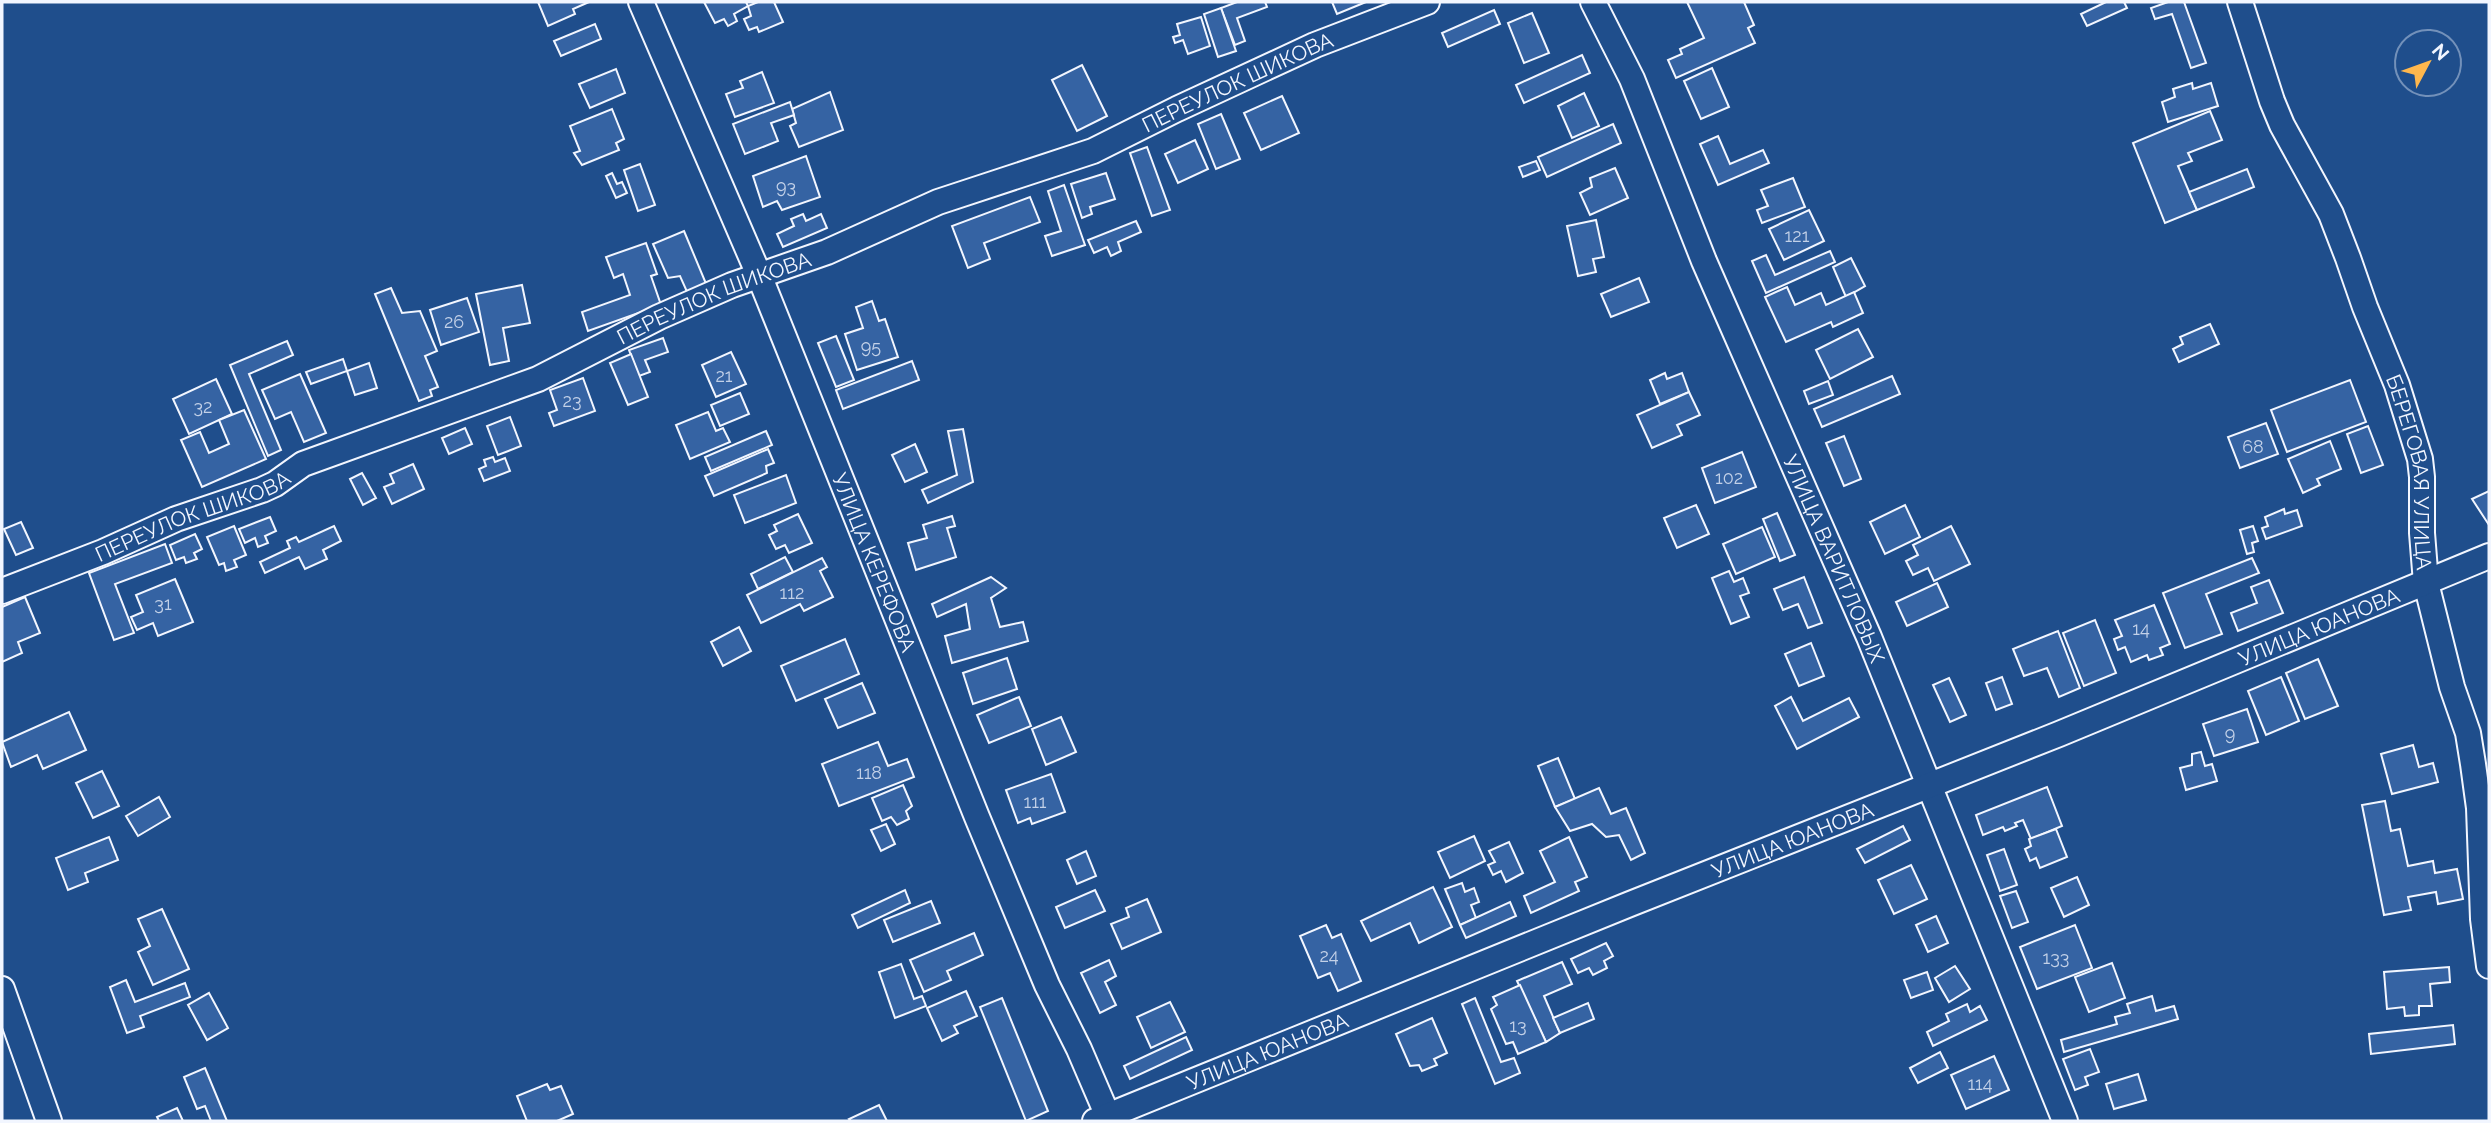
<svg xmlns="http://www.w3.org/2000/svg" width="2491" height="1123" viewBox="0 0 2491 1123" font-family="Raleway,sans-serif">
	<rect width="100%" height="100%" fill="#1f4e8c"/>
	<g fill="#3563a3" stroke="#f2f6ff" stroke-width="2">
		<path d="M538,2H589L573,9L575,14L548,26Z"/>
		<path d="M704,2H746L748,6L734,14L737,21L728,26L724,19L715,23Z"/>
		<path d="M758,2H774L783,22L759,32L757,27L749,30L744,19L751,16L748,6Z"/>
		<path d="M1237,2H1265L1267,7L1237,18L1245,41L1235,45L1221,8Z"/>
		<path d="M1332,2H1366L1337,14Z"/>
		<path d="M1687,2H1744L1754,25L1748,28L1755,43L1676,78L1668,60L1682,54L1680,49L1704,38Z"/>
		<path d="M2106,2H2124L2127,8L2087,26L2081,14Z"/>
		<path d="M2168,2H2184L2206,63L2191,68L2172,14L2155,19L2151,8Z"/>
		<path d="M1221,8L1236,51L1218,57L1204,14Z"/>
		<path d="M1494,10L1500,24L1448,47L1442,33Z"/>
		<path d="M1532,13L1549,53L1524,63L1508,23Z"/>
		<path d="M1201,17L1210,46L1188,54L1183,40L1175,43L1173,37L1180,35L1177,24Z"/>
		<path d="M595,24L601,39L561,56L554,41Z"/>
		<path d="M1582,55L1590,73L1524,103L1516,85Z"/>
		<path d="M1082,65L1107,116L1077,131L1052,80Z"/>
		<path d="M1712,68L1729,107L1701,119L1684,81Z"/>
		<path d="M616,69L625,93L590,108L579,84Z"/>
		<path d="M762,72L774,103L735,117L726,94L743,88L740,81Z"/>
		<path d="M2192,83L2193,89L2211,83L2218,106L2168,122L2162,102L2175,97L2173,89Z"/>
		<path d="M830,92L843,130L799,147L790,126L796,123L792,109Z"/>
		<path d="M1584,93L1599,126L1572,138L1558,106Z"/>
		<path d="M1282,96L1299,133L1261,150L1244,113Z"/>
		<path d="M790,102L794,115L771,123L778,141L745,154L733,124Z"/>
		<path d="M612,109L624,139L616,143L619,150L582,165L574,153L580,151L570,126Z"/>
		<path d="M2210,111L2222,140L2188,153L2192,161L2178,166L2197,210L2165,223L2133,143Z"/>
		<path d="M1221,114L1240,159L1216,169L1198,124Z"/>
		<path d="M1613,124L1621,143L1547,177L1538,157Z"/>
		<path d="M1718,136L1730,164L1763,150L1769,163L1718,185L1700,144Z"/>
		<path d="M1195,140L1208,169L1178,183L1165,154Z"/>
		<path d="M1147,147L1170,210L1152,216L1130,153Z"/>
		<path d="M806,156L820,197L782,210L777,201L763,207L753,176Z"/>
		<path d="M1536,161L1540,170L1523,177L1519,167Z"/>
		<path d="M640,164L655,205L638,211L624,170Z"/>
		<path d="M1615,168L1628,198L1590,215L1580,193L1592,187L1590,178Z"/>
		<path d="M2247,169L2254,187L2197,210L2189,192Z"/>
		<path d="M612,173L617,184L622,182L627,193L616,198L606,176Z"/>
		<path d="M1106,173L1115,199L1090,207L1092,214L1082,218L1071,184Z"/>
		<path d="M1793,178L1805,207L1762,223L1757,210L1768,206L1761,190Z"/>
		<path d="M1064,185L1085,245L1052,256L1045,236L1061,231L1048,191Z"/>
		<path d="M1030,197L1040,222L984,243L990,259L968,268L952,226Z"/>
		<path d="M1809,210L1824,241L1784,260L1769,229Z"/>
		<path d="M803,214L806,221L821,214L827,228L783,247L777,234L794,226L791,219Z"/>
		<path d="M1596,220L1604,257L1593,259L1596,272L1578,276L1567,226Z"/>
		<path d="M1136,221L1141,232L1118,242L1121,251L1111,256L1107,247L1094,253L1088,240Z"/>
		<path d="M684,231L707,286L688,294L680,276L668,278L653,244Z"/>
		<path d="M646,243L657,274L651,276L661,305L588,331L582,312L630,295L623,274L614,278L606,257Z"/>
		<path d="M1830,251L1835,262L1766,293L1752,261L1766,255L1775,275Z"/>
		<path d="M1851,258L1865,286L1846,297L1833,267Z"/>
		<path d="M1639,278L1649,302L1611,317L1601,294Z"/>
		<path d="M522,285L530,323L503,328L509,361L490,365L476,294Z"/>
		<path d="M1787,287L1795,305L1821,293L1826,305L1854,292L1863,313L1833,327L1831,322L1786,342L1765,297Z"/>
		<path d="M391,288L402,313L420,311L437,351L425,356L438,387L430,390L432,396L419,401L375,294Z"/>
		<path d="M467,298L479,332L441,345L430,310Z"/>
		<path d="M872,301L879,321L885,319L898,357L857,370L845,334L863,328L856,307Z"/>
		<path d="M2210,324L2219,344L2179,362L2173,349L2183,344L2180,337Z"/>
		<path d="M1858,329L1873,357L1830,379L1816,350Z"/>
		<path d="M836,336L854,380L836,387L818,343Z"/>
		<path d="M663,338L668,352L645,360L650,372L639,376L629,350Z"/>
		<path d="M287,341L293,355L249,374L281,450L268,456L230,365Z"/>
		<path d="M731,352L746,384L716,397L702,365Z"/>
		<path d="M631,354L648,397L628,405L610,363Z"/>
		<path d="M343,359L347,371L311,384L306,372Z"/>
		<path d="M912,361L919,380L843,409L836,390Z"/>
		<path d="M369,363L377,388L355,395L347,371Z"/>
		<path d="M1665,373L1667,379L1682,373L1689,392L1660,404L1650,380Z"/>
		<path d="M300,374L326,433L304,442L291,412L275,419L262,390Z"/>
		<path d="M1892,376L1900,394L1822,427L1814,409Z"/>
		<path d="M583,378L595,411L554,426L549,413L557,410L550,390Z"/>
		<path d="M216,379L232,414L189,434L173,399Z"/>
		<path d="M2350,380L2366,422L2287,452L2271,410Z"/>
		<path d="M1828,381L1833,395L1809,404L1804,391Z"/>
		<path d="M1689,392L1700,415L1677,425L1682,435L1652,448L1637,415Z"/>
		<path d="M740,393L749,414L720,426L711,405Z"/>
		<path d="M244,410L266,459L202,487L181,440L200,432L209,453L229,444L219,420Z"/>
		<path d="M708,412L716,431L723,428L730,442L690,459L676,425Z"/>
		<path d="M510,417L521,446L498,455L487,426Z"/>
		<path d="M2266,423L2278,454L2240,468L2228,437Z"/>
		<path d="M2368,426L2383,465L2361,473L2347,434Z"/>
		<path d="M465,428L472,444L449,454L442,438Z"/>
		<path d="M963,429L973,482L928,503L922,490L957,475L948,431Z"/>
		<path d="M766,431L772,445L711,471L705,457Z"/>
		<path d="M1844,436L1861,479L1844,486L1826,443Z"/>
		<path d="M2330,441L2341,469L2317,479L2320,485L2303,493L2288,459Z"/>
		<path d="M915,444L927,472L905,482L892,455Z"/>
		<path d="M768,449L774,463L766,466L767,473L714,496L705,476Z"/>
		<path d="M1742,452L1756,487L1715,503L1702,468Z"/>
		<path d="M493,457L495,462L505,458L510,471L484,481L479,469L486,466L484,460Z"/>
		<path d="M413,464L424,489L392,504L384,487L394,483L390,474Z"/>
		<path d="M362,473L376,498L363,505L350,479Z"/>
		<path d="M786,475L796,503L745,523L734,495Z"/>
		<path d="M2489,491V525L2472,499Z"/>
		<path d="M1696,505L1709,534L1677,548L1664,518Z"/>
		<path d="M1905,505L1920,537L1885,554L1870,522Z"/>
		<path d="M2284,509L2285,514L2297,510L2302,526L2266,539L2262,528L2268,526L2265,517Z"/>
		<path d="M1777,513L1795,555L1780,561L1763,519Z"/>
		<path d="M798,514L812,543L789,553L785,545L776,549L769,535L777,531L774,525Z"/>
		<path d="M952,516L955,526L947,528L956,557L916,570L908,543L927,538L923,525Z"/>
		<path d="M270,517L276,531L265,536L268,543L258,547L255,538L245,543L239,529Z"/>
		<path d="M21,522L33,548L16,555L4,529Z"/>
		<path d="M234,526L246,555L234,560L237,567L226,571L224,563L219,565L207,537Z"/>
		<path d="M334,526L341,541L323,550L327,559L305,569L299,557L265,573L260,562L290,548L287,541L296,537L299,542Z"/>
		<path d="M1951,526L1970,564L1934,581L1928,568L1913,575L1906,561L1918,555L1913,545Z"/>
		<path d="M2253,526L2258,541L2252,543L2254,552L2247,554L2240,530Z"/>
		<path d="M1762,527L1775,557L1736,574L1723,544Z"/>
		<path d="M195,534L202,549L194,553L197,559L186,563L184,557L176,560L170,545Z"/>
		<path d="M165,544L172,563L115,584L134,633L114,640L89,573Z"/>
		<path d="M785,557L793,572L758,589L751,574Z"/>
		<path d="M822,558L827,567L820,571L833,597L804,611L800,604L761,623L747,595Z"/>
		<path d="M2252,558L2259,573L2206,594L2222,634L2185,648L2163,593Z"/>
		<path d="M1729,571L1734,582L1743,578L1749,593L1740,596L1749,617L1731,624L1712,578Z"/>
		<path d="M991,577L1006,588L991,598L1000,627L1023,622L1028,641L952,663L945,636L970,629L966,604L937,617L932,604Z"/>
		<path d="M1804,577L1822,623L1808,628L1798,604L1783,610L1774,589Z"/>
		<path d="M175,579L193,622L158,636L153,623L137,630L131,617L143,612L136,595Z"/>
		<path d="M2269,580L2283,613L2238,631L2231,613L2257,603L2251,587Z"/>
		<path d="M1937,583L1948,607L1907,626L1896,602Z"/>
		<path d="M25,597L40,633L18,642L22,653L2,662V607Z"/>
		<path d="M2154,605L2170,644L2160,648L2163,655L2149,660L2147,655L2131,662L2125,647L2118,650L2114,639L2122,636L2115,620Z"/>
		<path d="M2095,620L2116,673L2084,686L2063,633Z"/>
		<path d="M739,627L751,651L723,666L711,642Z"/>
		<path d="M2058,631L2080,688L2059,697L2047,668L2024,676L2013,649Z"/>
		<path d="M845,639L859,674L796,701L781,666Z"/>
		<path d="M1811,643L1824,676L1799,686L1785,654Z"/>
		<path d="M1007,658L1017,689L973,704L963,673Z"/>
		<path d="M2318,659L2338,706L2305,719L2286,673Z"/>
		<path d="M2002,677L2012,704L1996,710L1986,683Z"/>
		<path d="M2281,677L2299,721L2266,735L2248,691Z"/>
		<path d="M1949,678L1966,715L1950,722L1933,685Z"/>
		<path d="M862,683L875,713L838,728L825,699Z"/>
		<path d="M1019,697L1031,726L989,743L977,715Z"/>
		<path d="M1791,697L1803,721L1849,698L1859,717L1797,749L1775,706Z"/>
		<path d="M2247,709L2258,742L2214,756L2203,724Z"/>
		<path d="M69,712L86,750L43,769L37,755L11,767L2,742Z"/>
		<path d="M1061,717L1076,752L1046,765L1032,729Z"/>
		<path d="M878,742L888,766L907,759L914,777L839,806L822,764Z"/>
		<path d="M2413,745L2419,767L2433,763L2438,782L2392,794L2381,754Z"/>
		<path d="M2201,752L2205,766L2212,764L2217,781L2186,790L2180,768L2192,765V754Z"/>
		<path d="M1558,758L1575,799L1555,807L1538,766Z"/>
		<path d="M102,771L119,806L93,818L76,783Z"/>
		<path d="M1051,774L1065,812L1032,824L1030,818L1018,823L1006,790Z"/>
		<path d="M903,785L912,806L906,811L909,819L897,825L891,817L882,821L872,798Z"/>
		<path d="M2047,787L2062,826L2031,839L2023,820L2015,823L2017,826L2005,831L2003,827L1983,835L1976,815Z"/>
		<path d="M1599,788L1611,814L1626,808L1645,853L1631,860L1619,835L1606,837L1592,824L1570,831L1555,807Z"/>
		<path d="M159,797L170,817L138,836L126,816Z"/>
		<path d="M2385,801L2391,831L2400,829L2408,866L2433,861L2435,873L2457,869L2463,899L2438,904L2436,892L2408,897L2411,910L2384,915L2362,805Z"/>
		<path d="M886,824L895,844L881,851L871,830Z"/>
		<path d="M1903,826L1910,840L1865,863L1857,849Z"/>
		<path d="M2056,829L2067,857L2040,868L2036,858L2030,861L2025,849L2031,846L2029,839Z"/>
		<path d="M1474,836L1485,861L1450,878L1438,852Z"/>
		<path d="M109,837L118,860L85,873L88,882L68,890L56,858Z"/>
		<path d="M1569,837L1587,877L1575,882L1579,891L1531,913L1524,896L1555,882L1540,851Z"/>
		<path d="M1509,842L1523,873L1506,882L1501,871L1493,875L1488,865L1495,862L1489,851Z"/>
		<path d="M2004,849L2017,885L2000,891L1987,855Z"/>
		<path d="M1086,851L1096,876L1077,884L1067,860Z"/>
		<path d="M1911,865L1927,899L1894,914L1878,880Z"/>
		<path d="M2077,877L2089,905L2064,917L2051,888Z"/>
		<path d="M1462,883L1465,892L1474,888L1479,902L1471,905L1476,918L1460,925L1445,889Z"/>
		<path d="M1433,887L1452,927L1419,943L1410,923L1371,941L1361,921Z"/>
		<path d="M905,890L910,903L858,928L852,915Z"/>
		<path d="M1095,890L1105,911L1065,928L1056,907Z"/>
		<path d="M2016,891L2028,922L2012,928L2000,896Z"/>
		<path d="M1147,899L1161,932L1122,949L1111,924L1129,917L1126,908Z"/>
		<path d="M931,901L940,923L893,942L884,920Z"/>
		<path d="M1510,902L1516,916L1466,938L1460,925Z"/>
		<path d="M162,909L189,969L153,985L138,952L150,946L138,919Z"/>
		<path d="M1936,916L1948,943L1928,952L1916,925Z"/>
		<path d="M1326,925L1332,938L1341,934L1361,981L1338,991L1330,973L1318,978L1300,936Z"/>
		<path d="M2075,925L2092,968L2037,989L2020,947Z"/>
		<path d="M974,933L983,955L947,971L951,980L924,992L910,960Z"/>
		<path d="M1606,943L1613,956L1604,961L1607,968L1593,975L1589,968L1578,973L1571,959Z"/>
		<path d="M1109,960L1116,976L1105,982L1116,1005L1100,1013L1081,973Z"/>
		<path d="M1562,962L1572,984L1544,996L1560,1033L1546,1042L1517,981Z"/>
		<path d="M2112,963L2125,998L2089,1012L2075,977Z"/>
		<path d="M901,964L914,999L922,996L926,1006L895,1018L879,972Z"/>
		<path d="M1955,966L1970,989L1949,1002L1935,978Z"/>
		<path d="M2449,967L2450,982L2430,984L2432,1006H2419V1015L2405,1016L2404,1007L2387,1009L2384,972Z"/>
		<path d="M1927,972L1933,990L1911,998L1904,980Z"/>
		<path d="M126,980L135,1002L185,983L190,997L140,1016L144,1027L127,1033L110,987Z"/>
		<path d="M1520,985L1546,1042L1518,1054L1513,1042L1506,1044L1491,1009L1497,1005L1493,997Z"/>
		<path d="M966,991L977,1016L954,1026L958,1033L942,1041L927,1008Z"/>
		<path d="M209,993L228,1028L207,1040L188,1005Z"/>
		<path d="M2152,996L2156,1011L2174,1006L2178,1019L2064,1052L2061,1040L2117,1024L2115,1017L2130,1013L2127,1004Z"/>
		<path d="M1002,998L1048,1111L1026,1121L980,1007Z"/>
		<path d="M1475,998L1501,1062L1514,1058L1520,1073L1495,1084L1462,1004Z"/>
		<path d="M1170,1002L1185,1032L1151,1048L1137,1017Z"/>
		<path d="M1588,1003L1594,1019L1560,1033L1553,1018Z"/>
		<path d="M1967,1004L1970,1012L1980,1006L1987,1020L1933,1046L1927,1032L1949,1021L1946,1014Z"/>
		<path d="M1432,1018L1447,1053L1434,1059L1437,1065L1422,1071L1419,1065L1410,1066L1396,1034Z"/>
		<path d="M2453,1025L2455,1044L2371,1054L2369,1034Z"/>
		<path d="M1186,1037L1192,1050L1130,1079L1124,1066Z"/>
		<path d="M2090,1049L2099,1072L2085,1077L2088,1085L2075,1090L2063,1059Z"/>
		<path d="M1940,1052L1948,1068L1918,1083L1910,1068Z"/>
		<path d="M1994,1056L2009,1090L1966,1109L1951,1075Z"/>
		<path d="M205,1068L227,1121H211L205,1106L197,1109L184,1077Z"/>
		<path d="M2138,1074L2146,1100L2114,1109L2106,1084Z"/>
		<path d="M547,1084L550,1090L561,1086L573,1114L557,1121H527L517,1096Z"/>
		<path d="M879,1105L887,1121H851L849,1119Z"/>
		<path d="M177,1108L183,1121H159L157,1117Z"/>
	</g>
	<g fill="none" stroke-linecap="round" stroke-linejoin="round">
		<g stroke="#f2f6ff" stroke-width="28">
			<g id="minor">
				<path id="s1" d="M641,2L759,275L977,817L1047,985L1079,1049L1110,1121"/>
				<path id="s2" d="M1593,2L1632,79L1704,261L1869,637L2065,1121"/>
				<path id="s3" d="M2240,2L2272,101L2282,125L2331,214L2348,258L2365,307L2397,385L2420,459L2422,477V533L2426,583L2452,687L2468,733L2473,764L2479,808L2483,919L2489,966"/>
				<path id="s4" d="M2,591L103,552L176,519L262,490L275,484L303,464L538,379L659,317L732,285L827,252L938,202L1093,151L1177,109L1315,45L1427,2"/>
				<path d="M2,989L49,1121"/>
				<path id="s5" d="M1095,1121L1630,904L2059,734L2489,556"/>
			</g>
		</g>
		<use href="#minor" stroke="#1f4e8c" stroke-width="24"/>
	</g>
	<g text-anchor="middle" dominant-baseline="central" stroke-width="5" stroke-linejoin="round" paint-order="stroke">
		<g font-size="18" fill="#c3d1e8">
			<text x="786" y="186">93</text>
			<text x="1797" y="235">121</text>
			<text x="454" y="321">26</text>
			<text x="871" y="346">95</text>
			<text x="724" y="375">21</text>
			<text x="572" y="400">23</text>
			<text x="203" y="406">32</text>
			<text x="2253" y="446">68</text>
			<text x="1729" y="477">102</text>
			<text x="792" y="592">112</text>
			<text x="163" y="603">31</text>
			<text x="2141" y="628">14</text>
			<text x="2230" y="733">9</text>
			<text x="869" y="772">118</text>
			<text x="1035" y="801">111</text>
			<text x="1329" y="955">24</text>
			<text x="2056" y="957">133</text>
			<text x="1518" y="1025">13</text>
			<text x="1980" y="1083">114</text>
		</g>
		<g font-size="21" fill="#f2f6ff" stroke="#1f4e8c">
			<text stroke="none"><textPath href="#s4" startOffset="1339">ПЕРЕУЛОК ШИКОВА</textPath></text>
			<text stroke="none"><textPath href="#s4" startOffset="772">ПЕРЕУЛОК ШИКОВА</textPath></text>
			<text stroke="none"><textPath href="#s3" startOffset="504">БЕРЕГОВАЯ УЛИЦА</textPath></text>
			<text stroke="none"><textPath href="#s4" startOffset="205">ПЕРЕУЛОК ШИКОВА</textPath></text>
			<text stroke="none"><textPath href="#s2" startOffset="607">УЛИЦА ВАРИТЛОВЫХ</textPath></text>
			<text stroke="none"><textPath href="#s1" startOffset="607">УЛИЦА КЕРЕФОВА</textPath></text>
			<text stroke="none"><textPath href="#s5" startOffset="1320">УЛИЦА ЮАНОВА</textPath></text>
			<text stroke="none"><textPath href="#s5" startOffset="752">УЛИЦА ЮАНОВА</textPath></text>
			<text stroke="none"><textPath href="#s5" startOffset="186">УЛИЦА ЮАНОВА</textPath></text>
		</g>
	</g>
	<rect width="2491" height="1123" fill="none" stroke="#f2f6ff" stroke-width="7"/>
	<g transform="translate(2428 63) rotate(49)"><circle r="33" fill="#1f4e8c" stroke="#7391ba" stroke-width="2"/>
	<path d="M0-5L12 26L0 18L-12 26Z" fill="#ffb74d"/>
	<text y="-10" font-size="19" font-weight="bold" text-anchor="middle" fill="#f2f6ff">N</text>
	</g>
</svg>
